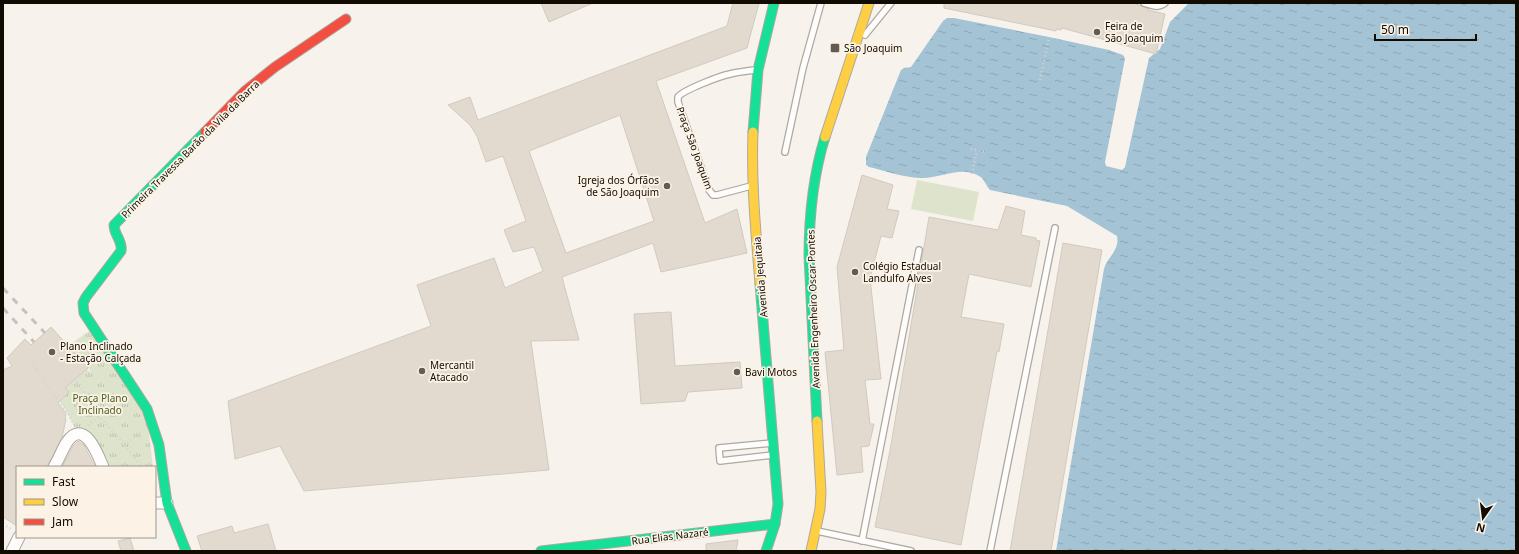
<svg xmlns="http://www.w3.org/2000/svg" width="1519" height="554" viewBox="0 0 1519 554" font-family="'Noto Sans',sans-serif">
	<defs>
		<pattern id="park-tufts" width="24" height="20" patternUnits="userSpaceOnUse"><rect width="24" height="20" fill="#dde4cb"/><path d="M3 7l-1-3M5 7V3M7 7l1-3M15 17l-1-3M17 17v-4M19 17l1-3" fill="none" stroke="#bdc2ad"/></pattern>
		<pattern id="water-ripples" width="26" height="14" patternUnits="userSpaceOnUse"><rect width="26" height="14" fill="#a4c3d5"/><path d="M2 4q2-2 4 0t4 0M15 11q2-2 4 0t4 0" fill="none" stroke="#8ca6b5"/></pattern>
	</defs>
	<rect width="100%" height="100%" fill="#f7f2eb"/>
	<path fill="#dde4cb" d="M917,180L979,192L973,221L911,209Z"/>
	<path fill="url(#park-tufts)" d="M89,331L142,408L148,426L153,467H106L76,430L66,410L51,391L68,393L69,392L65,388L87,369L90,372L91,371L68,346Z"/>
	<path fill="url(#water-ripples)" d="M1189,3H1516V551H1056L1104,269C1107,257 1120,251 1117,236L1067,206L990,190C986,186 984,178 979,176C961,165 940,179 920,178C903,177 885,171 869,167L866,165V157L901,70L904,68L911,67L943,21L947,18H954L1049,37L1109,50L1123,55L1125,58L1123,69L1105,162L1106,166L1122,170L1125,167L1149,58L1160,49L1170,22Z"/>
	<g fill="#e2dace" stroke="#d0cac1" fill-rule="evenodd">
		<path d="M541,3H593L549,22Z"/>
		<path d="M733,3H759L747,48L656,81L705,223L737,209L747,253L661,272L653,243L562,277L579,340L531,341L549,470L304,491L280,446L235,459L228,401L431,326L417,285L494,258L505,288L543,271L534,247L513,252L504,230L526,221L503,156L486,162L477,136L470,125L448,105L470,97L478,120L727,26ZM620,115L654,221L566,253L529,151Z"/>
		<path d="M944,3H1133L1149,9L1148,10L1165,14L1156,54L1062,28L1061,30L1057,29L1056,31L944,8Z"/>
		<path d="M862,175L893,185L887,209L899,211L892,238L881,236L870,278L881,379L865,380L870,424H874L869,446L861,447L863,472L837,475L825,352L844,350L837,267Z"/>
		<path d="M1006,206L1025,211L1021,235L1036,238V240L1040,241L1031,287L969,274L961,317L1004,324L999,352L997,351L961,545L875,527L891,445L929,217L998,230Z"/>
		<path d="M1063,243L1102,250L1051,551H1010Z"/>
		<path d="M671,312L675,366L740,362L742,388L688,392L685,401L641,404L634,314Z"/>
		<path d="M51,327L88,368L65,388L69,392L58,403L66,413L65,419H66L62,438L47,467H17V526L3,517V370L12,366L7,358L25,339L31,345Z"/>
		<path d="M78,441L84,445L95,467H62L73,446Z"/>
		<path d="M268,524L276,551H202L197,536L232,526L234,533Z"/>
		<path d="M130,538L134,551H121L118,541Z"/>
		<path d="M738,540L736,551H706V544Z"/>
	</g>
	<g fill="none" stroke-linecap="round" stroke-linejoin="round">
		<g stroke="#aea89f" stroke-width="8">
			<g id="lane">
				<path d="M1144,3C1152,5 1158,9 1165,3"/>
				<path d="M865,35L891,3"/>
				<path d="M785,152L803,68L821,3"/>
				<path d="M751,186L717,195H713L709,190L678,102V97C683,90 720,76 730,74C738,72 747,71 755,70"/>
				<path d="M772,443L719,448L720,461L773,455"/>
				<path d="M817,531L911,551"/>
				<path d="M862,541L919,250"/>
				<path d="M990,551L1055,228"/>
			</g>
		</g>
		<g stroke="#aea89f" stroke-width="13">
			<g id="street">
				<path d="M54,467C59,459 62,450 67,442C84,417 98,455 103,467"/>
				<path d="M155,503H167"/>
				<path d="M12,551L19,537"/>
			</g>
		</g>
		<g stroke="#aea89f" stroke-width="11">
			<g id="fast">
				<path d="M753,132L758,70L774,3"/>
				<path d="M760,284L778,504L775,524L766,551"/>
				<path d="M817,421L809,256C809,215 813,176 825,137"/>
				<path d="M186,551L167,503L159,445L147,409L84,313L83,303L86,297L121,251C123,241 114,235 114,225L205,132"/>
				<path d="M541,551L775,524"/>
			</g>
		</g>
		<g stroke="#aea89f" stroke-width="11">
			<g id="slow">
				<path d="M753,132C751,183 756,233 760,284"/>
				<path d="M825,137L869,3"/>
				<path d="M811,551L820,509L821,492L817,421"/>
			</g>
		</g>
		<g stroke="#aea89f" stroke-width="11">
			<path id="jam" d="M205,132L245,91L275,67L346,19"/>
		</g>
		<g stroke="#d4d3d1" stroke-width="2.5" stroke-dasharray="1 3" stroke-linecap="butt">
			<path d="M1040,80L1049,37"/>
			<path d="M971,149L985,152"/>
			<path d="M972,174L977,150"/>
			<path d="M28,364L32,362L46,385L66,410L73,423"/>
			<path d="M75,378L99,416L125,445"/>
			<path d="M88,425L122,397"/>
			<path d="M140,432L125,445L141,467"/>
			<path d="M3,461L17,471"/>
			<path d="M3,524L11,529"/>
		</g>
		<use href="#lane" stroke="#fefdfc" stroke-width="5.5"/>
		<use href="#street" stroke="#fefdfc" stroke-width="11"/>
		<use href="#fast" stroke="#16e098" stroke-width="9"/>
		<use href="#slow" stroke="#ffcf43" stroke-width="9"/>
		<use href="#jam" stroke="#f24e42" stroke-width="9"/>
		<g stroke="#c5c3c0" stroke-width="3" stroke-dasharray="7 7" stroke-linecap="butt">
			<path d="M3,288L45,333"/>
			<path d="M3,308L34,342"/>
		</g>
	</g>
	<g fill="#625c54" stroke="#fcf3e6" stroke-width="1.5">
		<circle cx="1097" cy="32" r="4"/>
		<rect x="830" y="43" width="10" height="10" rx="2"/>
		<circle cx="667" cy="186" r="4"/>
		<circle cx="855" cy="272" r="4"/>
		<circle cx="52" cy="352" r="4"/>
		<circle cx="422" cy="371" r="4"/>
		<circle cx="737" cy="372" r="4"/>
	</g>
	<g text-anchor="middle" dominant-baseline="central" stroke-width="3.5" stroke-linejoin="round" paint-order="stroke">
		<g font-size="10" fill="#120b02" stroke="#fcf3e6" text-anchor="start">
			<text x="1105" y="26">Feira de<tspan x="1105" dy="12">São Joaquim</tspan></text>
			<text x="844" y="48">São Joaquim</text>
			<text x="659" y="180" text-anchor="end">Igreja dos Órfãos<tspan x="659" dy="12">de São Joaquim</tspan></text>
			<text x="863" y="266">Colégio Estadual<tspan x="863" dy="12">Landulfo Alves</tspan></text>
			<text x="60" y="346">Plano Inclinado<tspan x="60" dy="12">- Estação Calçada</tspan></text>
			<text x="430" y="365">Mercantil<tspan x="430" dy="12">Atacado</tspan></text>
			<text x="745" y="372">Bavi Motos</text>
		</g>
		<g font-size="10" fill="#120b02" stroke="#fcf3e6">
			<text transform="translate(695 148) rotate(70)">Praça São Joaquim</text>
			<text transform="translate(190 149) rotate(-45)">Primeira Travessa Barão da Vila da Barra</text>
			<text transform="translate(760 277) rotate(-95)">Avenida Jequitaia</text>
			<text transform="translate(813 309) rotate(-92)">Avenida Engenheiro Oscar Pontes</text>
			<text transform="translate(670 536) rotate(-7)">Rua Elias Nazaré</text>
		</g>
		<g font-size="10" fill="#496020" stroke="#fcf3e6">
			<text x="100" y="398">Praça Plano<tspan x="100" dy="12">Inclinado</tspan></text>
		</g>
	</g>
	<rect width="1519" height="554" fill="none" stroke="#120b02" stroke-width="8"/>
	<rect x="16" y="466" width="140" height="72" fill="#fcf3e6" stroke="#9e968b"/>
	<rect x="24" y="479" width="20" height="6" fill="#16e098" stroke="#9e968b"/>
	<text x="52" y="486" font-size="12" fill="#120b02">Fast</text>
	<rect x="24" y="499" width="20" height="6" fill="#ffcf43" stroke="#9e968b"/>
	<text x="52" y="506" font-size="12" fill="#120b02">Slow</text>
	<rect x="24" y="519" width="20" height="6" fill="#f24e42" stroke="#9e968b"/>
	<text x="52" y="526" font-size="12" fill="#120b02">Jam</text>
	<g transform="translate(1483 518) rotate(194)" stroke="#fcf3e6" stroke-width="3" paint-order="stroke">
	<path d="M0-3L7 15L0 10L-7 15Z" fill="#120b02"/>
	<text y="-6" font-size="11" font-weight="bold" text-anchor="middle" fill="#120b02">N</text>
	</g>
	<path d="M1375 34v6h101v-6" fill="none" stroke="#120b02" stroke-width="2"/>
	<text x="1381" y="34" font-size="12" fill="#120b02" stroke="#fcf3e6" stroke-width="3" paint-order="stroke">50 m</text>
</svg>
